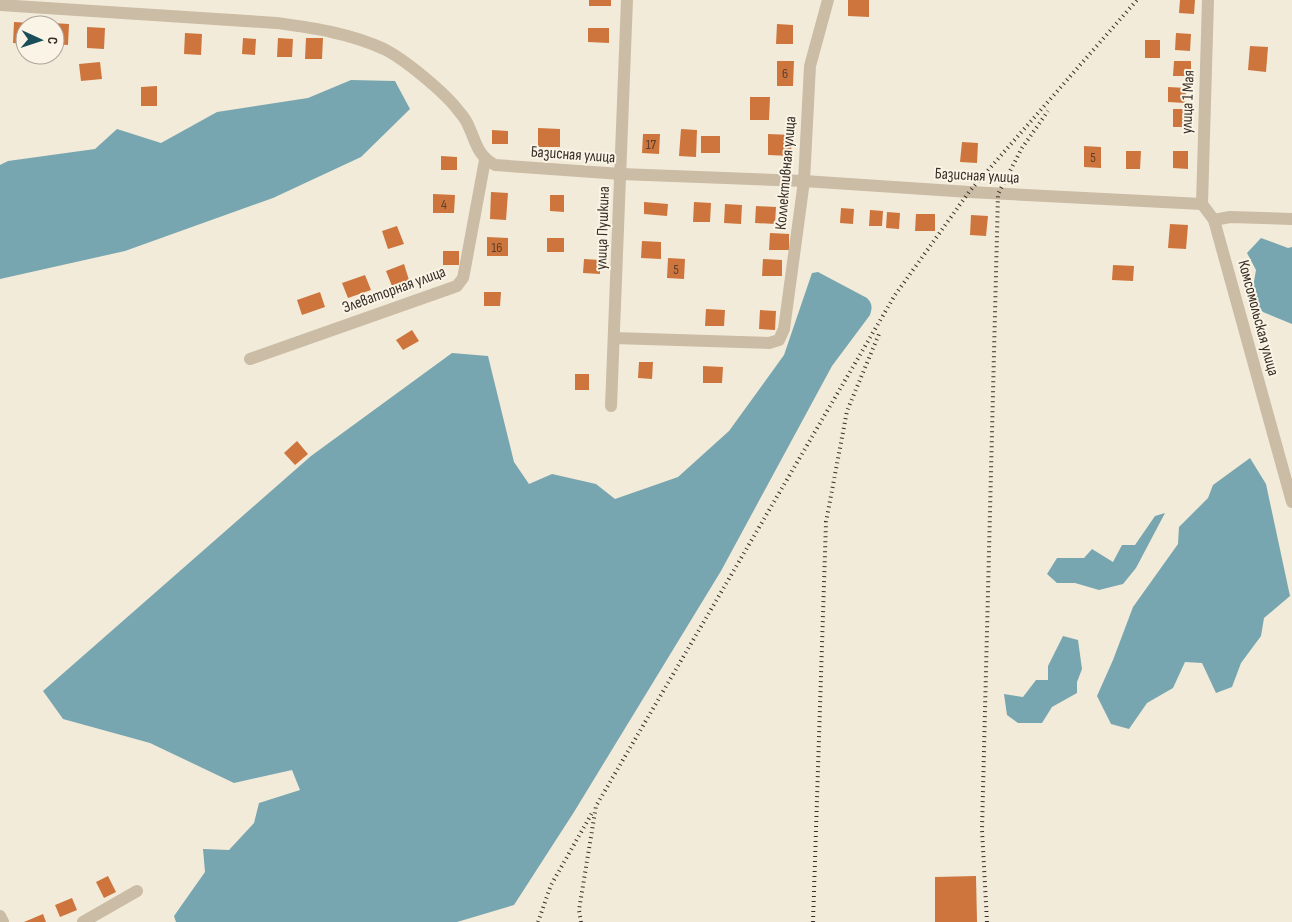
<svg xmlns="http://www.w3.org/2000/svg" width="1292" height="922" viewBox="0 0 1292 922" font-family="'Sofia Sans Condensed',sans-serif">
	<rect width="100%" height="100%" fill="#f3ebd9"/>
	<g fill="#77a6b1">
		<path d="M351,80L395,81L410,109L361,157L273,198L125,251L0,279V165L8,161L95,149L117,129L161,143L217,112L308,98Z"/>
		<path d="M1261,238L1288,248L1292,247V324L1263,312L1251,299L1256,270L1247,253Z"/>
		<path d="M818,272L867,298C873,304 872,308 870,315L832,366L721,571L574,812L514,905L457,922H176L174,916L205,872L203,849L229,850L254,823L259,803L300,790L292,770L234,783L150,743L63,719L43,691L311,456L452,353L488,356L514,462L529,484L552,474L596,484L615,499L678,477L729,431L784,355L812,273Z"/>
		<path d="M1250,458L1266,484L1290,596L1264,618L1261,636L1241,663L1232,687L1216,693L1202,663L1185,662L1173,688L1147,703L1129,729L1111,724L1097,696L1113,660L1133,607L1178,544L1179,527L1208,498L1213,485Z"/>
		<path d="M1165,513L1136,568L1123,584L1099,590L1075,583H1057L1047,574L1057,558H1084L1092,549L1113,562L1122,545H1135L1155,516Z"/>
		<path d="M1063,636L1078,640L1082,669L1077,682V693L1052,707L1042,723H1018L1007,715L1004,694L1023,697L1036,680H1048V666Z"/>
	</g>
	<g fill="#cd753d">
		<rect x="589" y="0" width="22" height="6"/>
		<path d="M848,0H869V17L848,16Z"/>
		<path d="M1180,0H1195L1194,14L1179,13Z"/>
		<path d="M14,22L31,23V25H25V44L13,43Z"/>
		<path d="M52,23L69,24L68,45L55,44V25H52Z"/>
		<path d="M777,24L793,25V44H776Z"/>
		<path d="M87,27L105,28L104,49L87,48Z"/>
		<path d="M588,28H609V43L588,42Z"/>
		<path d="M185,33L202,34L201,55L184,54Z"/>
		<path d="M1176,33L1191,34L1190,51L1175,50Z"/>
		<path d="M243,38L256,39L255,55L242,54Z"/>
		<path d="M278,38L293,39L292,57H277Z"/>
		<path d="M306,38H323L322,59H305Z"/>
		<rect x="1145" y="40" width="15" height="18"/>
		<path d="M1250,46L1268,47L1266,72L1248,70Z"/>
		<path d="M777,61H794L793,86H777Z"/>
		<path d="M1174,61H1191V76H1173Z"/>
		<path d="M100,62L102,79L81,81L79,64Z"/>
		<path d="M157,86V106H141V87Z"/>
		<path d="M1168,87L1186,88L1185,103L1168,102Z"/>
		<path d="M750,97H770L769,120H750Z"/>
		<path d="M1173,109H1188L1187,127H1173Z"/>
		<path d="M538,128L560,129V147H538Z"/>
		<path d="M681,129L697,130L696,157L679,156Z"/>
		<path d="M492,130L508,131V144H492Z"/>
		<path d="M643,134H660L659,154L642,153Z"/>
		<path d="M768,134L792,135L791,156L768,155Z"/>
		<rect x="701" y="136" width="19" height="17"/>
		<path d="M962,142L978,143L977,163L960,162Z"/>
		<path d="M1084,146L1101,147V168L1084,167Z"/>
		<path d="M1126,151H1141L1140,169H1126Z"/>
		<path d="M1173,151H1188V169L1173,168Z"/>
		<path d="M441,156L457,157V170H441Z"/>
		<path d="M491,192L508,193L506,220L490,219Z"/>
		<path d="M433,194L455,195L454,213H433Z"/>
		<path d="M550,195H564V212L550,211Z"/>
		<path d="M644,202L668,204L667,216L644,214Z"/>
		<path d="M694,202L711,203L710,222H693Z"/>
		<path d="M725,204L742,205L741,224L724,223Z"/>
		<path d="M756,206L776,207L775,224L755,223Z"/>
		<path d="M841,208L854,209L853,224L840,223Z"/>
		<path d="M870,210L883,211L882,226H869Z"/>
		<path d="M887,212L900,213L899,229L886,228Z"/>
		<path d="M916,214H935V231H915Z"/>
		<path d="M971,215L988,216L986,236L970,235Z"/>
		<path d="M1170,224L1188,225L1186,249L1168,248Z"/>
		<path d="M397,226L404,244L388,249L382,231Z"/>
		<path d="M770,233L789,234V250H769Z"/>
		<path d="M487,237L508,238V256H487Z"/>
		<rect x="547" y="238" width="17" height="14"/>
		<path d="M642,241L661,242V259L641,258Z"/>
		<rect x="443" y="251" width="16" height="14"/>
		<path d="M668,258L685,259L684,279L667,278Z"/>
		<path d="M584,259L600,260V274L583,273Z"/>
		<path d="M763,259L782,260V276H762Z"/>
		<path d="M404,264L409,280L392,286L386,271Z"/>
		<path d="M1113,265L1134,266L1133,281L1112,280Z"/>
		<path d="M365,275L371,290L348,298L342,283Z"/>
		<path d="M320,292L325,307L302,315L297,300Z"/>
		<path d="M484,292H501L500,306H484Z"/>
		<path d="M706,309L725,310L724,326H705Z"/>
		<path d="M760,310L776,311L775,330L759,329Z"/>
		<path d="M412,330L419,341L403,350L396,340Z"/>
		<path d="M639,362H653L652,379L638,378Z"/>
		<path d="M703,366L723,367L722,383H703Z"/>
		<rect x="575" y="374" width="14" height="16"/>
		<path d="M297,441L308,454L295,465L284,453Z"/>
		<path d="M108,876L116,892L104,898L96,882Z"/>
		<path d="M976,876L977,922H935V877Z"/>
		<path d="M72,898L77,910L60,917L55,905Z"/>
		<path d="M43,914L46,922H24Z"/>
	</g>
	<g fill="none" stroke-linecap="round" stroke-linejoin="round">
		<g stroke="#cbbca5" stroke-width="12">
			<path d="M0,5L277,23C313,28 350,33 384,49C398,56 412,67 424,77C436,87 448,97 457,109C461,114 466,119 468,125C476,141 477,156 495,165L621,174L804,181L969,192L1202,204"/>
			<path d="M1202,204L1214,220L1292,502"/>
			<path d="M1202,204L1208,0"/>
			<path d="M1214,220L1230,217L1292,219"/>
			<path d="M614,338L769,343L779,340L784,329L804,181L810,66L828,0"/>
			<path d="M250,359L457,286L463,278L465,268L485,160"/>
			<path d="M611,406L627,0"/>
			<path d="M0,916L3,922"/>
			<path d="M83,922L137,891"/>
		</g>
		<g stroke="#372e26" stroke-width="4" stroke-dasharray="1 4" stroke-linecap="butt">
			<path d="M538,922L551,885L592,813"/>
			<path d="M581,922L579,910L596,806L895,295L969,192L1137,0"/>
			<path d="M813,922L826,522L847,411L879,334"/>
			<path d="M987,922L982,830L998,194L1022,148L1048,111"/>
		</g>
	</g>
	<g text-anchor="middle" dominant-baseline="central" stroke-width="4" stroke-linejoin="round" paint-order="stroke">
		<g font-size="14" fill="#5c402c">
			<text x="785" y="73">6</text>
			<text x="651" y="144">17</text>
			<text x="1093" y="157">5</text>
			<text x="444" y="204">4</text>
			<text x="497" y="247">16</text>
			<text x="676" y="269">5</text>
		</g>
		<g font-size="16" fill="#372e26" stroke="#faf4e6">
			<text transform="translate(1188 102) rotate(-88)">улица 1 Мая</text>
			<text transform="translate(573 155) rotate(4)">Базисная улица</text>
			<text transform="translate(786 173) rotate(-85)">Коллективная улица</text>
			<text transform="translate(977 176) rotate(3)">Базисная улица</text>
			<text transform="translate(603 228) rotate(-88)">улица Пушкина</text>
			<text transform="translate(394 290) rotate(-20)">Элеваторная улица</text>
			<text transform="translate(1258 318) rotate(75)">Комсомольская улица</text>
		</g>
	</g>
	<g transform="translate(40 40) rotate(93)"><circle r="24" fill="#faf4e6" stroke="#aca599"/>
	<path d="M0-4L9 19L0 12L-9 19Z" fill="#1a4d5a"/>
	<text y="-8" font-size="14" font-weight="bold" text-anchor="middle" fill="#372e26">С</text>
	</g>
</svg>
